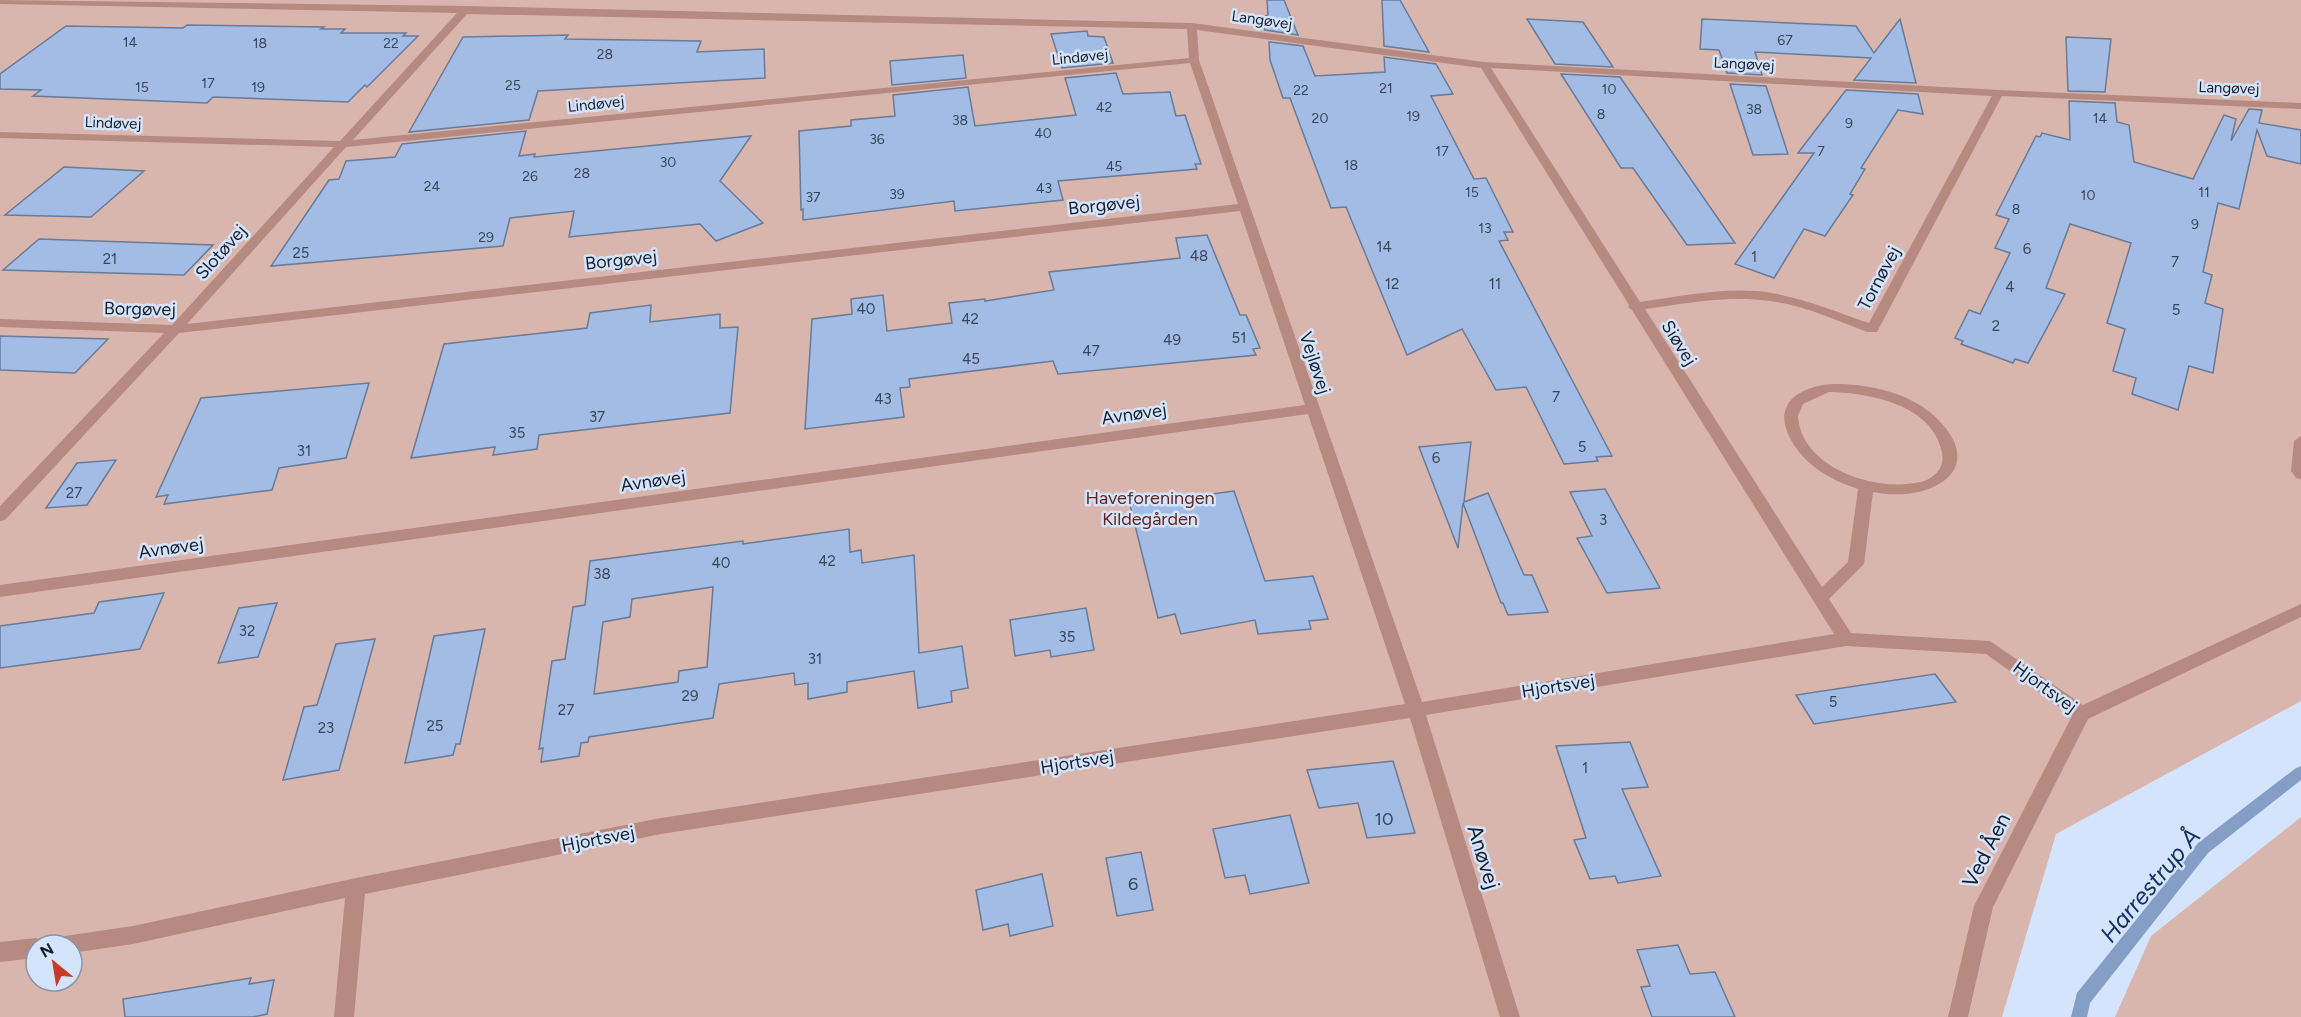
<svg xmlns="http://www.w3.org/2000/svg" width="2301" height="1017" viewBox="0 0 2301 1017" font-family="Figtree,sans-serif">
	<rect width="100%" height="100%" fill="#d5e4fd"/>
	<g fill="#d8b6ae" fill-rule="evenodd">
		<path d="M0,0H2301V701L2056,834L2002,1017H0ZM36,945H72V981H36Z"/>
		<path d="M2301,817V1017H2115L2151,936Z"/>
	</g>
	<g fill="none" stroke-linecap="round" stroke-linejoin="round">
		<path fill="#859ec5" fill-rule="evenodd" d="M2301,766V780L2208,853L2090,1003L2087,1017H2071L2077,993L2198,843L2296,768Z"/>
	</g>
	<g fill="#a2bce5" stroke="#697b96" stroke-width="1.5" fill-rule="evenodd">
		<path d="M1267,0H1284L1298,35L1265,30L1260,18L1268,15Z"/>
		<path d="M1382,0H1400L1429,52L1384,46Z"/>
		<path d="M1527,19L1583,22L1613,67L1555,64Z"/>
		<path d="M1702,19L1856,26L1874,53L1900,19L1916,83L1854,80L1871,58L1755,52L1762,75L1727,73L1719,50L1700,49Z"/>
		<path d="M187,25L324,27L321,29H345L341,33H406L403,36H418L367,87L365,85L348,102L213,97L207,103L33,96L41,90L0,89V74L66,26L183,28Z"/>
		<path d="M1087,31L1088,36L1104,37L1113,63L1062,68L1051,34Z"/>
		<path d="M568,35L565,39L701,41L697,52L764,49L765,78L538,91L529,120L409,132L463,37Z"/>
		<path d="M2066,37L2111,39L2105,92L2068,91Z"/>
		<path d="M1269,42L1303,46L1315,76L1385,72L1384,57L1436,64L1453,94L1431,96L1474,179L1486,178L1513,232H1504L1508,240L1499,241L1612,456L1596,457L1598,461L1564,464L1526,387L1496,390L1462,329L1407,355L1346,207L1331,208L1290,98H1283L1270,60Z"/>
		<path d="M963,55L966,78L892,85L890,61Z"/>
		<path d="M1116,73L1123,94L1170,92L1176,116L1185,115L1201,164H1195L1197,169L1058,181L1063,200L955,211L954,201L803,220V209L801,210L799,131L851,126V120L895,116L893,95L968,87L975,126L1076,115L1065,78Z"/>
		<path d="M1561,74L1620,77L1735,243L1687,245L1633,168H1621Z"/>
		<path d="M1730,84L1766,86L1788,154L1753,155Z"/>
		<path d="M1846,90L1918,94L1923,114L1898,110L1861,168L1865,169L1850,194L1853,195L1825,236L1804,229L1774,278L1735,264L1814,153H1798Z"/>
		<path d="M2069,101L2115,103L2117,122L2129,125L2134,162L2193,179L2224,115L2236,119L2231,141L2249,109L2262,110L2259,123L2301,130V164L2267,156L2257,130L2239,209L2218,203L2203,272L2212,275L2205,303L2223,309L2213,373L2189,366L2178,410L2132,394L2136,378L2113,371L2125,329L2107,323L2131,243L2070,224L2046,288L2065,294L2028,363L2015,359L2013,363L1961,344L1963,341L1955,338L1969,310L1980,314L2010,253L1995,248L2009,219L1996,215L2036,136L2040,137L2042,133L2070,140Z"/>
		<path d="M526,131L519,156L535,154L534,157L751,136L720,181L763,223L716,241L700,224L569,237L574,211L510,218L503,246L271,266L329,180L339,179L346,161L395,157L402,144Z"/>
		<path d="M64,167L144,171L91,217L5,215Z"/>
		<path d="M1207,235L1240,315H1246L1260,348L1253,349L1256,355L1058,374L1053,361L909,379L910,387L900,388L904,417L805,429L812,319L852,314L851,299L883,295L887,331L952,323L949,303L985,299V301L1054,290L1049,272L1180,258L1176,238Z"/>
		<path d="M39,239L213,245L184,275L3,270Z"/>
		<path d="M651,305L650,322L720,314V328L738,327L730,413L539,435L537,449L493,455L495,447L411,458L444,344L587,328L590,313Z"/>
		<path d="M0,336L108,339L75,373L0,370Z"/>
		<path d="M369,383L346,458L279,468L272,490L164,504L168,495L156,497L201,398Z"/>
		<path d="M1471,442L1464,502L1488,493L1524,575H1532L1548,612L1508,615L1503,603H1501L1463,503L1458,548L1419,447Z"/>
		<path d="M116,460L87,505L46,508L77,463Z"/>
		<path d="M1605,489L1660,588L1607,593L1577,538L1592,536L1570,492Z"/>
		<path d="M1234,491L1265,581L1313,576L1328,619L1309,621L1311,629L1258,634L1255,620L1181,634L1175,614L1158,618L1130,505Z"/>
		<path d="M849,529L850,552L861,550L862,563L914,555L919,653L962,646L968,688L951,691L952,702L918,708L914,671L847,682V692L808,699V683L795,685L794,673L719,684L713,718L589,737L588,742L581,743L579,756L541,762L543,748L539,749L552,661L565,659L573,607L585,605L590,561L743,541V544ZM713,587L707,667L679,671L678,682L594,694L603,622L630,617L632,599Z"/>
		<path d="M164,593L140,649L0,668V626L94,613L99,602Z"/>
		<path d="M277,603L258,657L218,663L239,608Z"/>
		<path d="M1086,608L1094,650L1051,657L1050,650L1015,656L1010,620Z"/>
		<path d="M485,629L460,744H456L453,755L405,763L434,636Z"/>
		<path d="M375,639L339,770L283,780L304,707L317,705L336,644Z"/>
		<path d="M1935,674L1956,702L1814,724L1796,695Z"/>
		<path d="M1630,742L1648,787L1622,789L1661,876L1618,883L1615,876L1590,879L1574,840L1586,838L1556,746Z"/>
		<path d="M1393,761L1415,833L1367,838L1358,803L1319,808L1307,770Z"/>
		<path d="M1290,815L1309,883L1250,894L1245,875L1225,878L1213,829Z"/>
		<path d="M1141,852L1153,910L1117,916L1106,858Z"/>
		<path d="M1042,874L1053,926L1010,936L1008,924L983,930L976,890Z"/>
		<path d="M1678,945L1690,974L1715,972L1735,1017H1652L1641,987L1650,986L1637,950Z"/>
		<path d="M251,978L249,984L274,980L267,1014L253,1017H125L123,999Z"/>
	</g>
	<g fill="none" stroke-linecap="round" stroke-linejoin="round">
		<g fill="#b78a81" fill-rule="evenodd">
			<path d="M0,0L466,6L1192,23L1484,62L1999,90L2301,103V109L2002,96L1877,332H1867C1836,320 1803,305 1770,301C1728,295 1686,303 1645,309L1822,587L1848,562L1858,489C1828,479 1802,464 1788,434C1784,424 1782,414 1788,404C1798,388 1824,383 1841,384C1872,385 1907,393 1931,413C1994,468 1932,504 1873,492L1864,564L1829,599L1851,633L1990,641L2083,705L2301,604V617L2088,719L1993,907L1968,1017H1948L1974,906L2072,716L1986,654L1846,646L1426,715L1520,1017H1500L1410,718L661,834L365,894L354,1017H334L345,898L133,944L72,953V945H48L51,938L133,926L356,878L661,818L1405,704L1308,414L0,597V585L1305,405L1240,211L179,333L5,520L0,521V506L164,333L0,327V319L172,325L334,147L0,138V132L340,141L457,13L0,4ZM467,14L1187,29L1189,58L353,140ZM1197,30L1481,68L1629,305L1628,307L1632,310L1834,634L1422,702L1199,60ZM1190,63L1238,204L187,324L346,147ZM1491,68L1992,96L1869,323C1837,312 1806,299 1772,293C1728,286 1684,296 1640,302ZM1829,392C1869,393 1932,404 1942,452C1944,461 1941,470 1933,476C1926,482 1916,483 1907,484C1866,488 1801,465 1798,416L1803,404Z"/>
			<path d="M2301,436V479L2296,478L2291,471L2294,441Z"/>
			<path d="M36,938L43,941L45,945H36V958L0,962V942Z"/>
		</g>
	</g>
	<g text-anchor="middle" dominant-baseline="central" stroke-width="5" stroke-linejoin="round" paint-order="stroke">
		<g font-size="14" fill="#3a4658">
			<text x="1785" y="40">67</text>
			<text x="130" y="42">14</text>
			<text x="260" y="43">18</text>
			<text x="391" y="43">22</text>
			<text x="605" y="54">28</text>
			<text x="208" y="83">17</text>
			<text x="513" y="85">25</text>
			<text x="142" y="87">15</text>
			<text x="258" y="87">19</text>
			<text x="1386" y="88">21</text>
			<text x="1609" y="89">10</text>
			<text x="1301" y="90">22</text>
			<text x="1104" y="107">42</text>
			<text x="1754" y="109">38</text>
			<text x="1601" y="114">8</text>
			<text x="1413" y="116">19</text>
			<text x="1320" y="118">20</text>
			<text x="2100" y="118">14</text>
			<text x="960" y="120">38</text>
			<text x="1849" y="123">9</text>
			<text x="1043" y="133">40</text>
			<text x="877" y="139">36</text>
			<text x="1442" y="151">17</text>
			<text x="1821" y="151">7</text>
			<text x="668" y="162">30</text>
			<text x="1351" y="165">18</text>
			<text x="1114" y="166">45</text>
			<text x="582" y="173">28</text>
			<text x="530" y="176">26</text>
			<text x="432" y="186">24</text>
			<text x="1044" y="188">43</text>
			<text x="1472" y="192">15</text>
			<text x="2204" y="192">11</text>
			<text x="897" y="194">39</text>
			<text x="2088" y="195">10</text>
			<text x="813" y="197">37</text>
			<text x="2016" y="209">8</text>
			<text x="2195" y="224">9</text>
			<text x="1485" y="228">13</text>
			<text x="486" y="237">29</text>
		</g>
		<g font-size="15" fill="#171e29" stroke="#d5e4fd">
			<text transform="translate(1262 20) rotate(8)">Langøvej</text>
			<text transform="translate(1080 57) rotate(-6)">Lindøvej</text>
			<text transform="translate(1744 64) rotate(3)">Langøvej</text>
			<text transform="translate(2229 88) rotate(2)">Langøvej</text>
			<text transform="translate(596 104) rotate(-6)">Lindøvej</text>
			<text transform="translate(113 123) rotate(2)">Lindøvej</text>
		</g>
		<g font-size="15" fill="#3a4658">
			<text x="1384" y="247">14</text>
			<text x="2027" y="249">6</text>
			<text x="301" y="253">25</text>
			<text x="1199" y="256">48</text>
			<text x="1754" y="257">1</text>
			<text x="110" y="259">21</text>
			<text x="2175" y="262">7</text>
			<text x="1392" y="284">12</text>
			<text x="1495" y="284">11</text>
			<text x="2010" y="287">4</text>
			<text x="866" y="309">40</text>
			<text x="2176" y="310">5</text>
			<text x="970" y="319">42</text>
			<text x="1996" y="326">2</text>
			<text x="1239" y="338">51</text>
			<text x="1172" y="340">49</text>
			<text x="1091" y="351">47</text>
			<text x="971" y="359">45</text>
			<text x="1556" y="397">7</text>
			<text x="883" y="399">43</text>
			<text x="597" y="417">37</text>
			<text x="517" y="433">35</text>
			<text x="1582" y="447">5</text>
			<text x="304" y="451">31</text>
			<text x="1436" y="458">6</text>
			<text x="74" y="493">27</text>
			<text x="1603" y="520">3</text>
			<text x="827" y="561">42</text>
			<text x="721" y="563">40</text>
			<text x="602" y="574">38</text>
			<text x="247" y="631">32</text>
			<text x="1067" y="637">35</text>
			<text x="815" y="659">31</text>
			<text x="690" y="696">29</text>
			<text x="1833" y="702">5</text>
			<text x="566" y="710">27</text>
			<text x="435" y="726">25</text>
			<text x="326" y="728">23</text>
			<text x="1585" y="768">1</text>
		</g>
		<g font-size="18" fill="#171e29" stroke="#d5e4fd">
			<text transform="translate(1104 205) rotate(-6)">Borgøvej</text>
			<text transform="translate(221 252) rotate(-48)">Slotøvej</text>
			<text transform="translate(621 260) rotate(-6)">Borgøvej</text>
			<text transform="translate(1879 278) rotate(-62)">Tornøvej</text>
			<text transform="translate(140 309) rotate(1)">Borgøvej</text>
			<text transform="translate(1679 343) rotate(58)">Siøvej</text>
			<text transform="translate(1315 363) rotate(72)">Vejløvej</text>
			<text transform="translate(1134 414) rotate(-8)">Avnøvej</text>
			<text transform="translate(653 481) rotate(-8)">Avnøvej</text>
			<text transform="translate(171 548) rotate(-8)">Avnøvej</text>
			<text transform="translate(1558 686) rotate(-9)">Hjortsvej</text>
			<text transform="translate(2045 687) rotate(36)">Hjortsvej</text>
			<text transform="translate(1077 762) rotate(-9)">Hjortsvej</text>
			<text transform="translate(598 839) rotate(-11)">Hjortsvej</text>
		</g>
		<g font-size="18" fill="#64251a" stroke="#d5e4fd">
			<text x="1150" y="498">Haveforeningen<tspan x="1150" dy="21">Kildegården</tspan></text>
		</g>
		<g font-size="18" fill="#3a4658">
			<text x="1384" y="819">10</text>
			<text x="1133" y="884">6</text>
		</g>
		<g font-size="21" fill="#171e29" stroke="#d5e4fd">
			<text transform="translate(1986 850) rotate(-63)">Ved Åen</text>
			<text transform="translate(1484 857) rotate(73)">Anøvej</text>
		</g>
		<g font-size="24" font-style="italic" fill="#133263" stroke="#d5e4fd">
			<text transform="translate(2150 885) rotate(-50)">Harrestrup Å</text>
		</g>
	</g>
	<g transform="translate(54 963) rotate(330)"><circle r="28" fill="#d5e4fd" stroke="#8995a8" stroke-width="1.5"/>
	<path d="M0-4.5L10 22L0 15L-10 22Z" fill="#c73c26"/>
	<text y="-9" font-size="16" font-weight="bold" text-anchor="middle" fill="#171e29">N</text>
	</g>
</svg>
